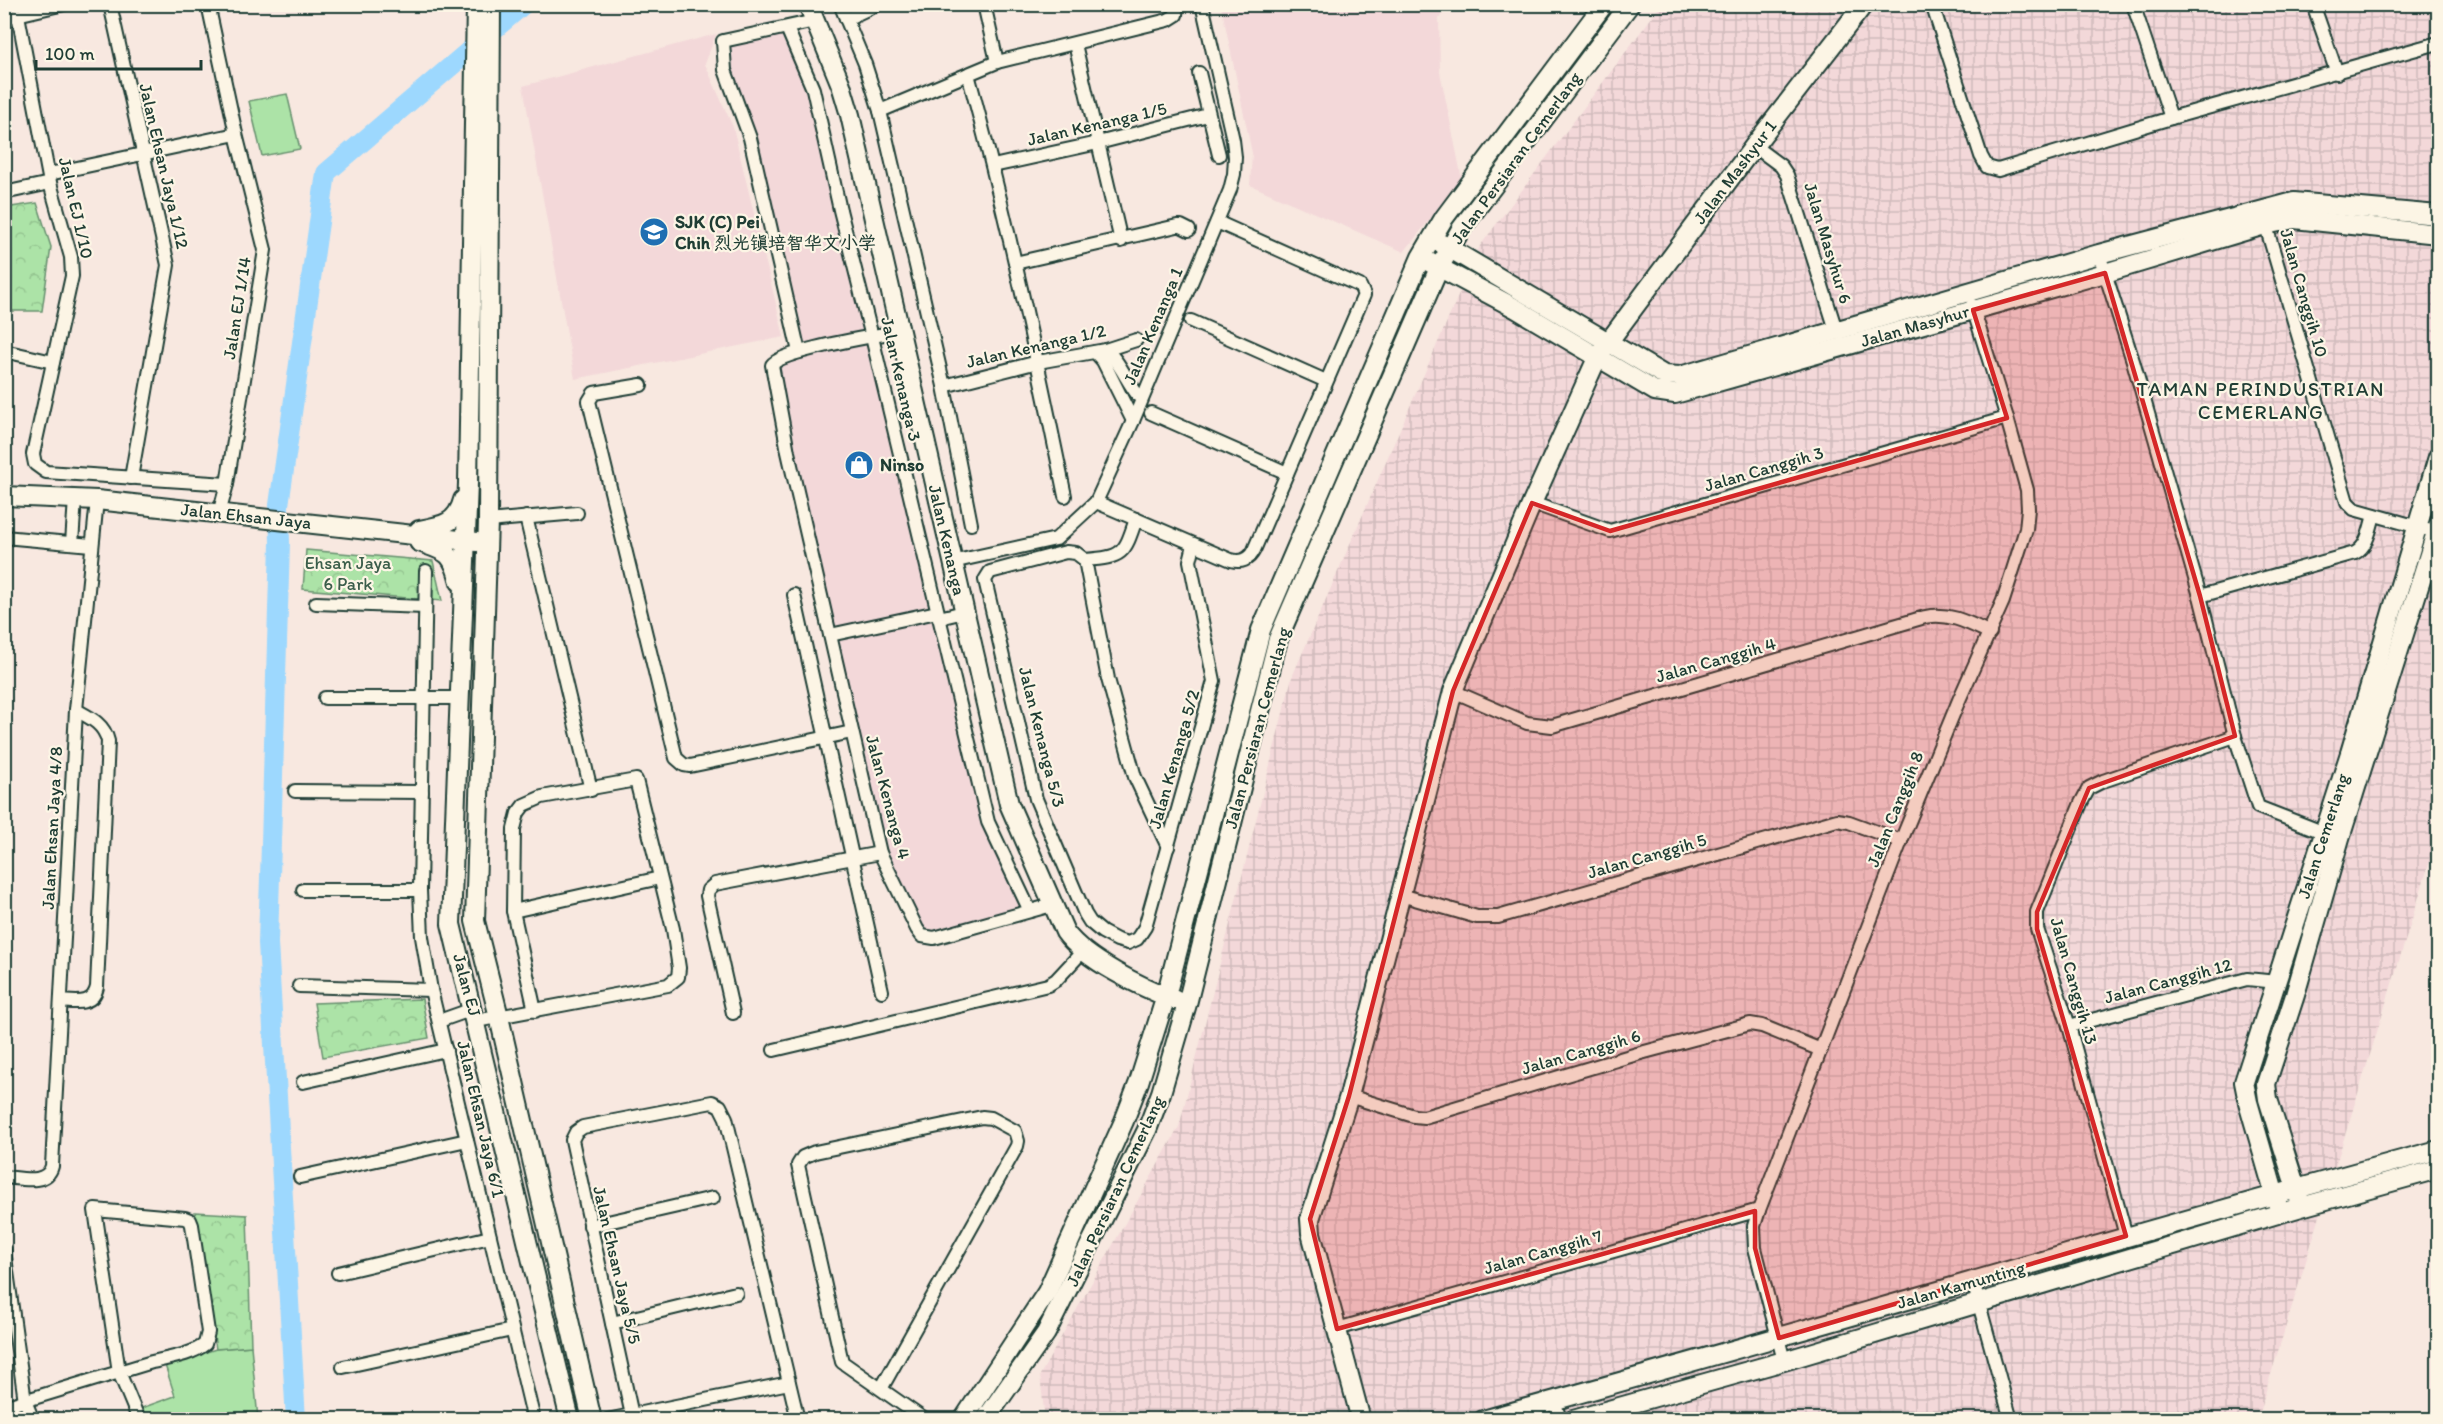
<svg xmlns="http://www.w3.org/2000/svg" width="2443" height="1424" viewBox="0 0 2443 1424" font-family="Itim,'LXGW WenKai TC',sans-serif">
	<defs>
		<pattern id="industrial-grid" width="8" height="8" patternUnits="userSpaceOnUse" patternTransform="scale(1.5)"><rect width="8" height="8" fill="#f3d8d9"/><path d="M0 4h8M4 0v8" fill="none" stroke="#d0babb"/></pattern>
		<pattern id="forest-crowns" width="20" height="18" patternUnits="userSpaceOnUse" patternTransform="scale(1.5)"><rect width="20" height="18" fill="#ace3a7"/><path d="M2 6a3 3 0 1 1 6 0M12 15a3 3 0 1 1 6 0" fill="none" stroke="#94c490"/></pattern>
	</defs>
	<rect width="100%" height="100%" fill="#f8e8e0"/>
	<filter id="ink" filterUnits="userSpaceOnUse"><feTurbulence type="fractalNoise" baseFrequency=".0167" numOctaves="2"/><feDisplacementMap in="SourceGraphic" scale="12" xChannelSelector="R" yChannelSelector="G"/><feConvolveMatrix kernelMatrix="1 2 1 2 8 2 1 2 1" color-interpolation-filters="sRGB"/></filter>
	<g filter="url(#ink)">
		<g fill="#f3d8d9">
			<path d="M1221,5H1447L1439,19L1440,72L1462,179L1404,252L1250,185L1252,153Z"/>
			<path d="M785,33L810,92L985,824L1024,908L931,934L922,929L883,850L801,492L777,366L803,355L730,69L728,43Z"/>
			<path d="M716,34L705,64L733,127L784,337L575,379L523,86Z"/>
		</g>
		<path fill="url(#industrial-grid)" d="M1661,5H2438V835L2257,1419L1045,1420L1040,1375L1179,1127L1292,677L1480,246Z"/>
		<g fill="#ace3a7" stroke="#66906e" stroke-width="1.5">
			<path d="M287,94L300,149L262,156L249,101Z"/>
			<path d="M251,1346L258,1419H144L139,1409L175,1396L165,1365L216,1349Z"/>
		</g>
		<g fill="url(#forest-crowns)" stroke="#66906e" stroke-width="1.5">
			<path d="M37,203L51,247L42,311H5V208Z"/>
			<path d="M306,550L433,561L442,601L303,589Z"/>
			<path d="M422,999L429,1038L323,1057L314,1003Z"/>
			<path d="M195,1212L247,1215L251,1346L216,1349Z"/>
		</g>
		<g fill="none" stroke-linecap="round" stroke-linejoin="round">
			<path stroke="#9dd8fe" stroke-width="20" d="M296,1420L268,943L280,543L279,505L326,173L524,4"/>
			<g stroke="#1f3d34" stroke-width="16">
				<g id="street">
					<path d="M110,4L168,265L131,478"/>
					<path d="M208,4L236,134L265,250L227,484L219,514"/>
					<path d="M840,4L865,64L880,111L944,386L971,524"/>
					<path d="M984,4L997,62"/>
					<path d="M1932,4L1981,156L1987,167L1998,170L2171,118L2438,43"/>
					<path d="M2133,4L2171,118"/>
					<path d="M2313,4L2337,73"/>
					<path d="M18,15L50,183L71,257L72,276L33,454L35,464L46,472L227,484"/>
					<path d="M4,18L64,4"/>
					<path d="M846,19L878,4"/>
					<path d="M787,28L813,89L840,210L872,337L988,822L1030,911"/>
					<path d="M1075,44L1121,241"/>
					<path d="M1199,73L1219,155"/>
					<path d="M968,74C1006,213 1036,354 1065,496"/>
					<path d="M880,111L997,62L1168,20L1176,15L1177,4"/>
					<path d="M1754,146L1781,166L1787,175L1836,330"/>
					<path d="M993,166L1098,143L1208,115"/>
					<path d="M49,174L236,134"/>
					<path d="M4,193L50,183"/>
					<path d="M2264,219L2347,502L2354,509L2425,529"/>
					<path d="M2099,254L2133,361L2200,596L2235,736L2258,807L2330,835"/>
					<path d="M1015,263L1177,226H1181L1189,230"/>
					<path d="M1191,321L1326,381"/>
					<path d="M1105,350C1118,357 1128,385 1141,399"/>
					<path d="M4,351L53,362"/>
					<path d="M799,352L750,138L725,70L723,41L815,21"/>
					<path d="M1095,352L1103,361L1133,421"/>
					<path d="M641,385L594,393L589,401L676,758L684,765L690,766L852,732"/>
					<path d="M944,386L1038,362L1105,350L1136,340"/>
					<path d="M1151,413L1287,473"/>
					<path d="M1096,502L1231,560C1241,563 1249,560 1254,550L1364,295L1360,286L1217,222"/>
					<path d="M1532,503L1610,531L2007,418"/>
					<path d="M526,517L591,790"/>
					<path d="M1136,519C1124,555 1123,557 1085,560L1076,553L1066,552L990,572L985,580L1036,799L1085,914L1090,922L1102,932L1117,940L1128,943L1137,939L1145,927L1214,681L1190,561L1194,545"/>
					<path d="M488,521L577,513"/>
					<path d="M4,537L91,545"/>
					<path d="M72,543L75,499"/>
					<path d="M1085,560L1108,679L1135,777L1168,847"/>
					<path d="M952,562L1056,539L1096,502L1133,421L1230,190L1234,174L1235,157L1233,140L1202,4"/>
					<path d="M426,571L420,890L422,937L431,990L534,1420"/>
					<path d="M794,595L882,991"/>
					<path d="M2200,596L2355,553C2368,546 2370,528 2374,515"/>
					<path d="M316,603L425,607"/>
					<path d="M937,612L830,635L880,853L917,929L922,936L934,938L1052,905"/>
					<path d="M939,618L964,612"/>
					<path d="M830,635L788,452L772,365C783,350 877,336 900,331"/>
					<path d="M1453,691L1527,723L1552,726L1925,617C1949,612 1969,623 1990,633"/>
					<path d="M325,698H461"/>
					<path d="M295,791L422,792"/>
					<path d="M303,890H420"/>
					<path d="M1401,895L1477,917H1498L1837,820L1849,822L1901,841"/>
					<path d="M513,911L660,878"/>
					<path d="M299,986L431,990"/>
					<path d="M61,1001C76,1002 93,1006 97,987L108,741C104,724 91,718 76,710"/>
					<path d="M733,1013L707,896L708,890L715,884L880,853"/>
					<path d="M439,1021L473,1009"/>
					<path d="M476,1021L668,985L678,977L679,968L673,929L636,780L542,797L524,805L518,813L514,829L513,911L535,1011"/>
					<path d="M2069,1026L2247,979L2277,982"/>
					<path d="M774,1050L1048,985L1056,980L1083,951"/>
					<path d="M303,1082L446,1050"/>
					<path d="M1349,1096L1414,1116L1424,1117L1637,1054L1750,1024L1762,1026L1821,1050"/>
					<path d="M4,1177C20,1178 47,1186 52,1166L76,710L97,500"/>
					<path d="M300,1177L467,1140"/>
					<path d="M590,1226L713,1198"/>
					<path d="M2126,1236L2069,1026L2037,929V912L2081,803L2089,788L2103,781L2235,736"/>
					<path d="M4,1250L25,1401L33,1420"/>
					<path d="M338,1273L490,1237"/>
					<path d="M1973,1282L2011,1420"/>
					<path d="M612,1323L736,1293"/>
					<path d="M1337,1329L1759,1210"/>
					<path d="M1784,1361L1755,1248L1754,1226L1759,1210L1901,841L1959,700L2003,601L2026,529L2028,509L2027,490L2007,418L1972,305"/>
					<path d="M343,1367L512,1330"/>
					<path d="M881,1389L1017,1146L1018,1141L1015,1131L991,1118L982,1117L815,1152L803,1157L798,1165L842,1362L925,1420"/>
					<path d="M1554,1400L1560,1420"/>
					<path d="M4,1407C54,1392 103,1377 152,1362C168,1358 192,1355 205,1344L208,1332L192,1225L190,1220L185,1218L95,1210L119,1372L139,1420"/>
					<path d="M607,1420L789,1383"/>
					<path d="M633,1420L572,1140L576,1132L583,1127L712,1102L720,1106L726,1118L798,1420"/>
				</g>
			</g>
			<g stroke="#1f3d34" stroke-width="22">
				<g id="secondary">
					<path d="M476,4L468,483L451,924L570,1420"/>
					<path d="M491,4L488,521L475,921L499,1017L592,1420"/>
					<path d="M808,4L841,85L850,115L1009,804L1065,932C1085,960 1143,988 1175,1000"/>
					<path d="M1442,244L1664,375L1680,376L2099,254L2294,202L2438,215"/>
					<path d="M1429,262L1515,308L1655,391L1675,394L2105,273L2265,225L2294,219L2438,234"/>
					<path d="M4,496L97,500L477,542"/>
					<path d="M419,530C441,526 457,524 463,500"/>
					<path d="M419,542C447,552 452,551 460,582"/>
					<path d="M2299,1198L2268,1099L2266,1084L2295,995L2340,838L2438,526"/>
					<path d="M2277,1203L2248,1102L2244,1082L2350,753L2438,457"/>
					<path d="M963,1420L1047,1292L1124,1121L1139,1082L1166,996L1261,630L1421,257L1444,218L1604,4"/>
					<path d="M985,1420L1046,1333L1147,1130L1161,1093L1187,1004L1278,639L1439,268L1461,229L1630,4"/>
					<path d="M1361,1420L1311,1233L1310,1219L1349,1096L1453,691L1532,503L1598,356L1754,146L1864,4"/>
					<path d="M1483,1420C1802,1333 2119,1236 2438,1150"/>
					<path d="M1573,1420L1784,1361L2301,1207L2438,1169"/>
				</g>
			</g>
			<use href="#street" stroke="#fcf5e5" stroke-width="12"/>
			<use href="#secondary" stroke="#fcf5e5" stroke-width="18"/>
		</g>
	</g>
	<path fill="#d62828" fill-opacity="0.2" stroke="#d62828" stroke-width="4.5" stroke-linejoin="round" d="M2105,273L2200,596L2235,736L2089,788L2037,912V929L2126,1236L1779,1338L1755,1248V1211L1337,1329L1310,1219L1349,1096L1453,691L1532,503L1610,531L2007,418L1973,310Z"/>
	<defs>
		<g id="school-disc" transform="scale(1.5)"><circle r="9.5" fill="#1f6fb2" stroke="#fcf5e5"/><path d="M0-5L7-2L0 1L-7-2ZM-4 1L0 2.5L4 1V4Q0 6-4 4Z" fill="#fff"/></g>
		<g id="shop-disc" transform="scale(1.5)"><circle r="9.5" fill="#1f6fb2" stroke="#fcf5e5"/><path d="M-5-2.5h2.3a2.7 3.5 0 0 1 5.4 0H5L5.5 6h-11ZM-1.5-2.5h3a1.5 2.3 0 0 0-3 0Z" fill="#fff"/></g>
	</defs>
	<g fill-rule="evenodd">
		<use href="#school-disc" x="654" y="232"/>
		<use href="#shop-disc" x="859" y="465"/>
	</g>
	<g text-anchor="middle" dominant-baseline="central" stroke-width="4.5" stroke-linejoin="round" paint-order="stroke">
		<g font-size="18" fill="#1f3d34" stroke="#fcf5e5">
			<text transform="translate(1097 124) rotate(-13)">Jalan Kenanga 1/5</text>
			<text transform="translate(1516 158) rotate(-54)">Jalan Persiaran Cemerlang</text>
			<text transform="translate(164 166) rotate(77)">Jalan Ehsan Jaya 1/12</text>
			<text transform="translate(1735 172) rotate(-53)">Jalan Mashyur 1</text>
			<text transform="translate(76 208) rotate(77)">Jalan EJ 1/10</text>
			<text transform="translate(1828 243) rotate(73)">Jalan Masyhur 6</text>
			<text transform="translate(2304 293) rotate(74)">Jalan Canggih 10</text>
			<text transform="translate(237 308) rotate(-81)">Jalan EJ 1/14</text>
			<text transform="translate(1153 326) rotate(-67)">Jalan Kenanga 1</text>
			<text transform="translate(1915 326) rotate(-16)">Jalan Masyhur</text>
			<text transform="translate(1036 346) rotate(-13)">Jalan Kenanga 1/2</text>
			<text transform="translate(901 379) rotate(77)">Jalan Kenanga 3</text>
			<text transform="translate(1764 469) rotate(-16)">Jalan Canggih 3</text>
			<text transform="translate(246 516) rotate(6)">Jalan Ehsan Jaya</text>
			<text transform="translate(947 540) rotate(77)">Jalan Kenanga</text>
			<text transform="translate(1716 660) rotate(-16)">Jalan Canggih 4</text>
			<text transform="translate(1257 728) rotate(-75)">Jalan Persiaran Cemerlang</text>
			<text transform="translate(1042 737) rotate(76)">Jalan Kenanga 5/3</text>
			<text transform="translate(1174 759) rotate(-74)">Jalan Kenanga 5/2</text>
			<text transform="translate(888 797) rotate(75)">Jalan Kenanga 4</text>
			<text transform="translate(1895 809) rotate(-68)">Jalan Canggih 8</text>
			<text transform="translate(52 828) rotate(-87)">Jalan Ehsan Jaya 4/8</text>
			<text transform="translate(2323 836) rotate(-72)">Jalan Cemerlang</text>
			<text transform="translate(1647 856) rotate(-16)">Jalan Canggih 5</text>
			<text transform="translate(2074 981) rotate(74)">Jalan Canggih 13</text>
			<text transform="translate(2168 981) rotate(-15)">Jalan Canggih 12</text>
			<text transform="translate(467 985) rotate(75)">Jalan EJ</text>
			<text transform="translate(1581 1052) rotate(-16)">Jalan Canggih 6</text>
			<text transform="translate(481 1119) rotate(77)">Jalan Ehsan Jaya 6/1</text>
			<text transform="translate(1115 1191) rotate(-65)">Jalan Persiaran Cemerlang</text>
			<text transform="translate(1543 1252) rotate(-16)">Jalan Canggih 7</text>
			<text transform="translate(617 1265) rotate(77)">Jalan Ehsan Jaya 5/5</text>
			<text transform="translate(1961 1285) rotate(-16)">Jalan Kamunting</text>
		</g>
		<g font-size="18" font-weight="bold" fill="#1f3d34" stroke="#fcf5e5" text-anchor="start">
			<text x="675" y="222">SJK (C) Pei<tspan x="675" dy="21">Chih 烈光镇培智华文小学</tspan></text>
			<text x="880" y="465">Ninso</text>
		</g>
		<g font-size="18" fill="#3b5e4b" stroke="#fcf5e5">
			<text x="348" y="563">Ehsan Jaya<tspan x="348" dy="21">6 Park</tspan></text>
		</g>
		<g font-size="20" letter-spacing="1.5" fill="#1f3d34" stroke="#fcf5e5">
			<text x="2261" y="389">TAMAN PERINDUSTRIAN<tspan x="2261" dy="23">CEMERLANG</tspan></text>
		</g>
	</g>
	<rect width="2443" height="1424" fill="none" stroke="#fcf5e5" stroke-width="24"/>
	<rect x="12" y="12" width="2419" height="1400" fill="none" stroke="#1f3d34" stroke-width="2" filter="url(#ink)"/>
	<path d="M36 60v9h165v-9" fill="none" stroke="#1f3d34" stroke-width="3"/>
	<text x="45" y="60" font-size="18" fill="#1f3d34" stroke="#fcf5e5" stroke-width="4.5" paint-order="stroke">100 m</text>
</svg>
